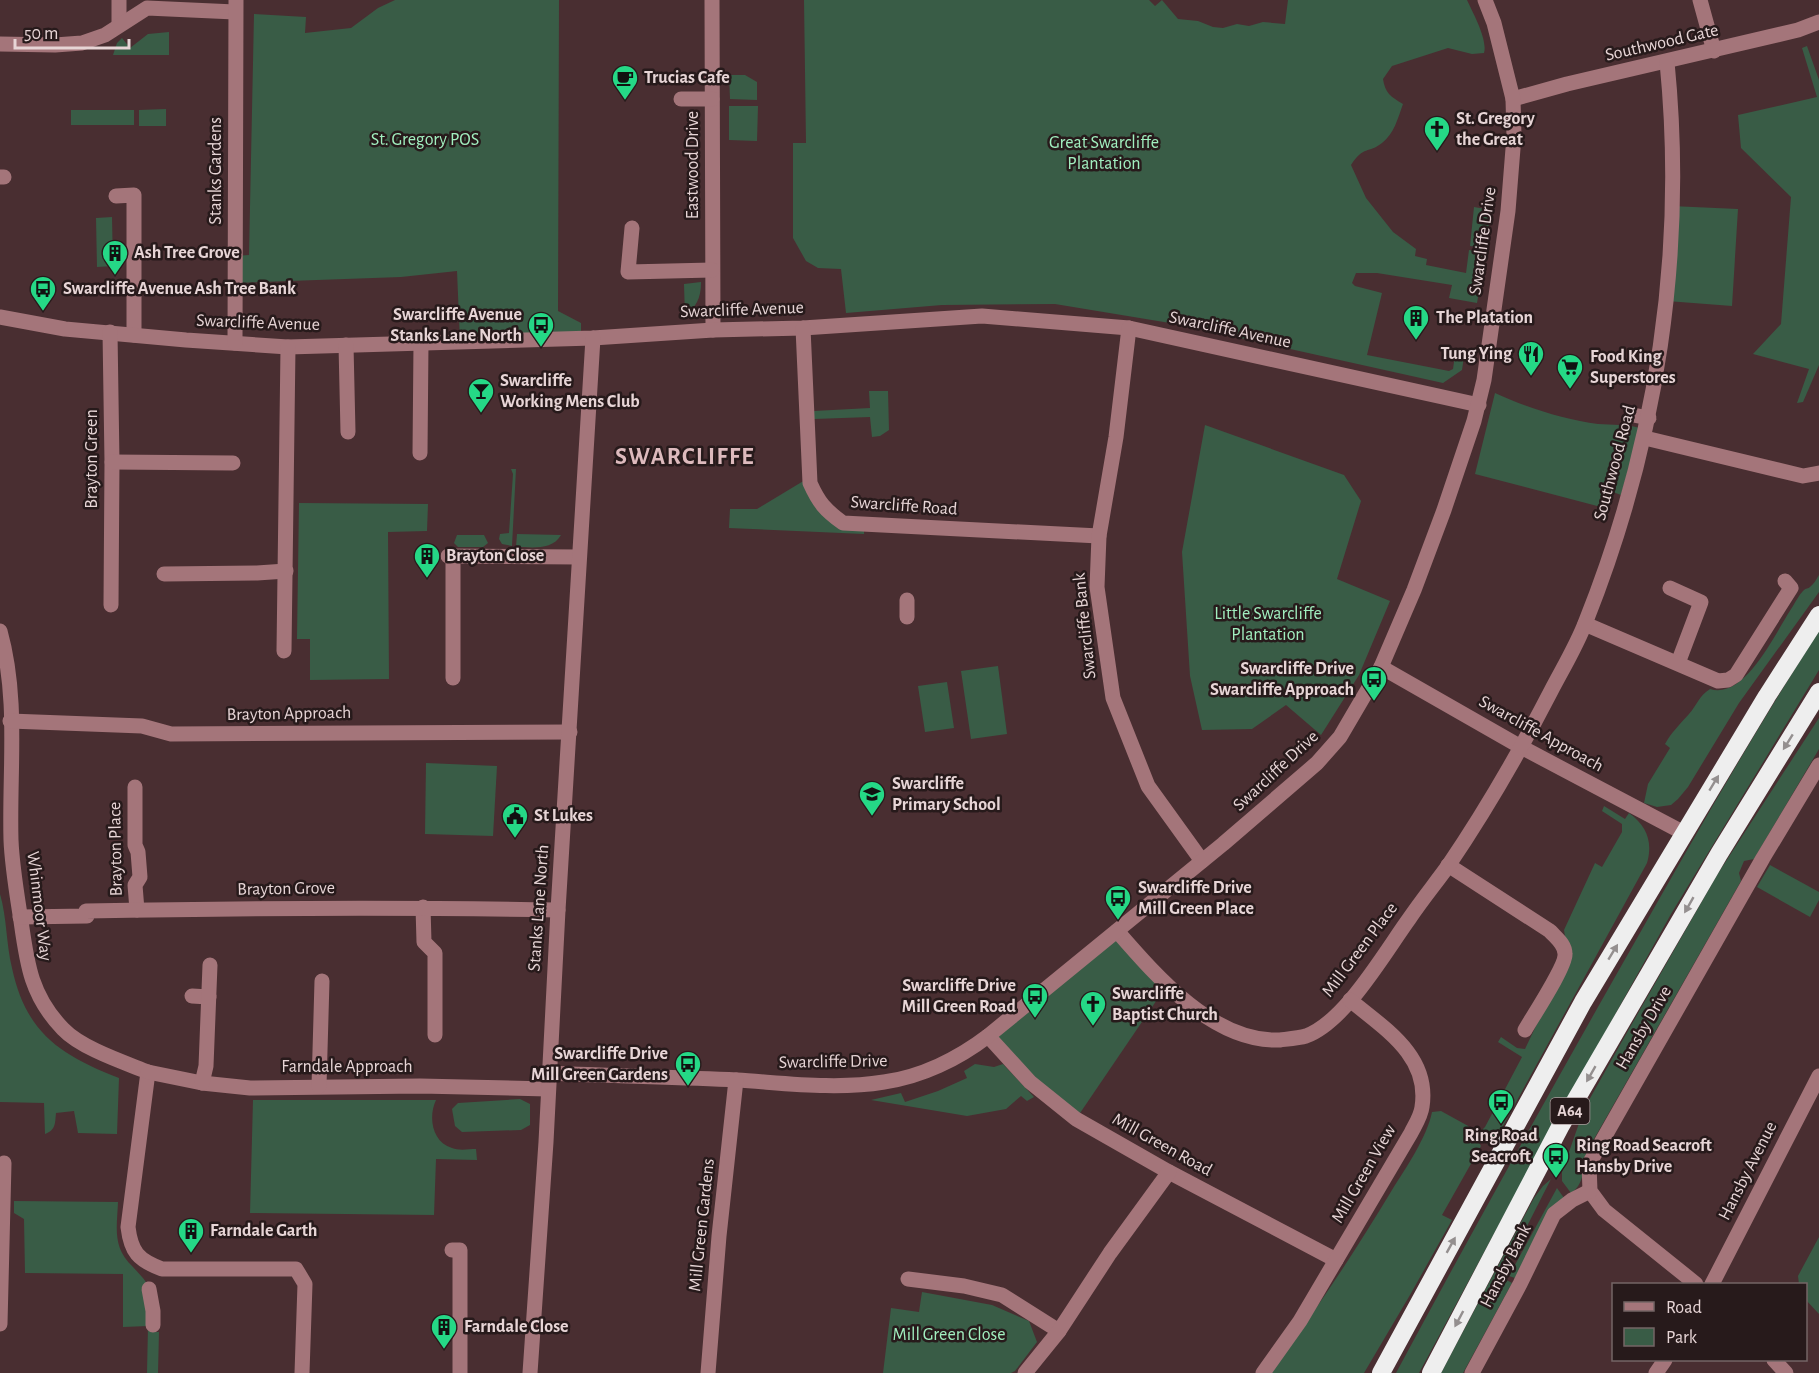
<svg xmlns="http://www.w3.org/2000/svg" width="1819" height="1373" viewBox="0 0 1819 1373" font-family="'Alegreya Sans',sans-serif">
	<rect width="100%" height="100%" fill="#492e31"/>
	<g fill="#395c46">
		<path d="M395,0H559L558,311L581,323V338L460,342L457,271L401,277L235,283V256L249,255L254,14L306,17L305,33L351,28L378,8Z"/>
		<path d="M804,0H1149L1155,6L1162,0L1178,19L1198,21L1213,27L1223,28L1237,24L1249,26L1263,22L1285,24L1288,0H1467C1473,13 1488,40 1484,53L1472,54L1448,48L1392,66L1383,79C1385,93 1391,97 1403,104C1398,118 1394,134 1382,143C1368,154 1364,145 1351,165L1366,198L1393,232L1416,249L1415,256L1427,259L1426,265L1466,273L1469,250L1486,253L1477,303L1449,298L1452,285L1377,273H1356L1352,283L1355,286L1382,293L1367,355L1449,371L1453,369L1455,355L1464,357L1462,370L1443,383L1182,325L1055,304L942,305L846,313L841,269L818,268L806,261L793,238V143H806Z"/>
		<path d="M169,32V55H113L117,43L122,38L130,48L148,34Z"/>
		<path d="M1807,46L1819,80V365L1803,402L1797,403L1809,369L1753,354L1781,324L1791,197L1741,148L1738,115L1817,97L1802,48Z"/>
		<path d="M729,75H745L757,82V100L730,99Z"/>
		<path d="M729,106H758L757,141L729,140Z"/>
		<path d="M166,109V126H139V110Z"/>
		<rect x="71" y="110" width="63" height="15"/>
		<path d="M1671,206L1738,209L1732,306L1667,301Z"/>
		<path d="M1474,207L1491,210L1486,248L1470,246Z"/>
		<path d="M112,217L113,266L97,267L96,218Z"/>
		<path d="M701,282C701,299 696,306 685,317L684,284Z"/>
		<path d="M869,391H888L889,430L880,436L872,437L870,417L814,419V411L870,408Z"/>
		<path d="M1495,393C1525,407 1565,420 1598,424C1612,425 1626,424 1640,428L1621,495L1613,492L1601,507L1475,474Z"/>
		<path d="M1205,425L1344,475L1361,501L1337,579L1390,601L1359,675L1321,735L1286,705L1252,729L1202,730L1190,676L1182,552Z"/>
		<path d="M511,469H516L512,546L502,544L499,539L500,534L509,533L513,474Z"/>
		<path d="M810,477L828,512L864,524V534L729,528L730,509H757Z"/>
		<path d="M299,503L428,504L427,531L388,532L389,679L310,680V639H297Z"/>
		<path d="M517,534L561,535C552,551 531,547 516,547Z"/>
		<path d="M457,535H484L488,543L483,547H458L454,543Z"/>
		<path d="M1819,575V592L1739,703L1688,787L1678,799L1671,805L1657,807L1644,803L1648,784L1670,748L1665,744C1671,733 1680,724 1689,714C1697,705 1699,696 1710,689C1746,700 1776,631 1793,606C1796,601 1799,595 1803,591C1807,587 1807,590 1811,586C1814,584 1817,578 1819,575Z"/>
		<path d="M1819,631V670L1671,914L1523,1180L1419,1373H1396C1474,1228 1554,1084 1636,940C1695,836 1754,732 1819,631Z"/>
		<path d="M998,666L1007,734L971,739L961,671Z"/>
		<path d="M947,682L954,728L925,732L918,686Z"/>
		<path d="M1819,718V749L1754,859L1744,861L1739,873L1741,881L1590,1146C1582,1161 1587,1183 1571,1193L1562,1181V1172L1584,1109L1625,1036L1717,875Z"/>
		<path d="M426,763L497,766L493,836L425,834Z"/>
		<path d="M1604,806L1625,819L1629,813C1647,826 1653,842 1647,863L1492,1146L1488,1145L1481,1131L1485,1127L1522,1057L1498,1042L1501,1037L1517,1048L1525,1049L1544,1009L1566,943L1564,930L1595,863L1602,867L1622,832V824L1602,811Z"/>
		<path d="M1770,865L1819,892V900L1810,917L1757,887Z"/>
		<path d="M0,894C7,918 6,943 12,968C26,1033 60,1055 119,1078L117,1134L78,1133L74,1111L56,1113C55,1123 56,1130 45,1134L44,1103L0,1102Z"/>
		<path d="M1117,931L1167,985L1076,1119L988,1036Z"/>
		<path d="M975,1064L994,1067L1003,1064L1034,1097L1027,1101L1021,1096L1006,1109L967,1116L871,1100L901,1093L905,1102L938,1091L967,1078L964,1071Z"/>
		<path d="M520,1099L530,1104V1125L521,1130L462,1132L455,1126L452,1109L458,1103Z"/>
		<path d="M253,1100H436C428,1117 432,1142 452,1148C459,1151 469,1149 476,1149L477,1160L436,1159L434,1215L250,1213Z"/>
		<path d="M1441,1111L1470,1127L1481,1146L1442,1215L1452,1220L1410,1295L1364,1373H1269C1314,1314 1354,1253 1392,1190C1406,1168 1427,1137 1432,1112Z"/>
		<path d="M1551,1179L1501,1277L1512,1283L1463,1373H1441L1534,1198L1543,1186Z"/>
		<path d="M1557,1188L1564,1198L1515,1278L1509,1276Z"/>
		<path d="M14,1201L118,1202C117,1228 112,1247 133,1267C139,1274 147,1280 149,1290C153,1302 152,1318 153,1332H159L158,1373H147L148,1326L123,1327V1274L25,1273L24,1219L14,1213Z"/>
		<path d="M1819,1237V1314L1806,1300V1284H1799L1798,1276Z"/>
		<path d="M922,1292L992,1305L1029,1321L1037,1342L1015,1371L1011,1373H883L891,1308L919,1312Z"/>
	</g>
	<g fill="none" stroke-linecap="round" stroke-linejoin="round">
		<g stroke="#a4757a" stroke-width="15">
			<path d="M119,0V25"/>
			<path d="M712,0L713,330"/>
			<path d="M1700,0L1714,51"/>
			<path d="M0,44L55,45L82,43L105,35L147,8L235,12"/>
			<path d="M681,99H712"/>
			<path d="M1513,99L1567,84L1798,30L1819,22"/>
			<path d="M0,177H4"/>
			<path d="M116,196L134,195V335"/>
			<path d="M632,228L628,272L712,270"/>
			<path d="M0,317L65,329L186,340L288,347L593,338L713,330L803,328L982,316L1129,328L1479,405"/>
			<path d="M803,328L810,483C819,503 825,510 843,523L1099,536"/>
			<path d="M1129,328L1116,437L1099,536L1097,587L1113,698L1148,786L1202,861"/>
			<path d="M110,332L112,462L111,605"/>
			<path d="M235,343L236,0"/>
			<path d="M346,345L348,432"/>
			<path d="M1633,415L1649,418"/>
			<path d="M1645,438L1803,476L1819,473"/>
			<path d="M420,453L421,343"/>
			<path d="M112,462L233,463"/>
			<path d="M448,556L579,557"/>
			<path d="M164,574L257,573L286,571"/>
			<path d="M1670,588L1701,602L1678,663"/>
			<path d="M907,617V600"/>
			<path d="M1585,624L1718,681L1728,680L1736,675L1791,588L1785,581"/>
			<path d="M0,631C19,699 9,770 11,840C12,866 17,895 21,921C27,964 31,996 63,1029C81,1048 123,1062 148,1072L128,1227C131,1252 138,1260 162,1269H296L305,1284L302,1373"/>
			<path d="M284,651L288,347"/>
			<path d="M1381,667L1521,747L1684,833"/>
			<path d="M453,678V555"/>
			<path d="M10,721L142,726L171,734L570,732"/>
			<path d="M135,787V845L138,852L140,877L135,885L137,910"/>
			<path d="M1448,865L1550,931C1556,938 1565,944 1565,954C1566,966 1533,1016 1525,1030"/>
			<path d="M423,907L424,942L435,953V1035"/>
			<path d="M20,917L87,916L86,911C243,908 400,907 558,910"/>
			<path d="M1117,931C1157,977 1214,1043 1280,1040C1288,1039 1299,1038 1306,1036C1345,1022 1385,952 1409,919C1421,901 1435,884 1448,866C1486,810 1520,751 1551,691C1563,668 1577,645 1586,621C1657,443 1686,253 1667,62"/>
			<path d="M192,996L209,997"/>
			<path d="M988,1036L1030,1082L1076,1119L1169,1172L1336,1260"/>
			<path d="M148,1072L202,1083L250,1088L420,1086L548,1089"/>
			<path d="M549,1073C612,1076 674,1077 737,1080C785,1083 836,1090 884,1082C921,1077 958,1059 988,1036L1223,844L1317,763L1340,737L1381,667L1414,590L1444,510L1474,421L1484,380L1508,211L1514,136L1513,99L1494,23L1485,0"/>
			<path d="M202,1083L206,1066L210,965"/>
			<path d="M319,1086L322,981"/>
			<path d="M452,1250H460V1373"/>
			<path d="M908,1279L964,1286L1002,1295L1059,1331"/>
			<path d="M1696,1284L1604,1210L1590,1191L1589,1164L1763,858L1819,765"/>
			<path d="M1712,1284L1819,1076"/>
			<path d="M149,1289L153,1311V1325"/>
			<path d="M0,1324L4,1163"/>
			<path d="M1774,1360L1786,1373"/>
			<path d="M530,1373L546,1142L558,910L593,338"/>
			<path d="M708,1373L719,1236L736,1080"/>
			<path d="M1025,1373L1059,1331L1110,1253L1169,1172"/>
			<path d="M1263,1373L1300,1321L1411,1133C1415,1125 1421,1116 1422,1107C1430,1056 1385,1029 1350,1000"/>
			<path d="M1472,1373L1520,1284L1554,1214L1572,1200L1590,1191"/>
			<path d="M1656,1373L1665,1360"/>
		</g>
		<g stroke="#eee" stroke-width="18">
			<path d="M1381,1373L1583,1002L1767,696L1819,615"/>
			<path d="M1431,1373L1560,1127L1719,854L1819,692"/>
		</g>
	</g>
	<defs><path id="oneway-solid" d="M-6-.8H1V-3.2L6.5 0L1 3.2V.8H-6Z" transform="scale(1.5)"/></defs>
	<g fill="#948f8f">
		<use href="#oneway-solid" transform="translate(1788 742) rotate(122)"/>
		<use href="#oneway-solid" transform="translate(1714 783) rotate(-59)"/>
		<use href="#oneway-solid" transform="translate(1689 905) rotate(120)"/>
		<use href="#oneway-solid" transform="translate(1613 952) rotate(-59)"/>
		<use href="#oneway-solid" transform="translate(1591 1074) rotate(120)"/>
		<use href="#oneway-solid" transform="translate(1451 1245) rotate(-61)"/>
		<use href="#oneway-solid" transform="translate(1459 1319) rotate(118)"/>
	</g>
	<defs>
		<g id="cafe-pin" transform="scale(1.35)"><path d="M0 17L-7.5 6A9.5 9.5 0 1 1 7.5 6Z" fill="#25d886" stroke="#271a1b"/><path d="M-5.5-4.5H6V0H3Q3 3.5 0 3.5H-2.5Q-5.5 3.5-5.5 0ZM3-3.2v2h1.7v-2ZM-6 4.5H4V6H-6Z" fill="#111"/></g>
		<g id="church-pin" transform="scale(1.35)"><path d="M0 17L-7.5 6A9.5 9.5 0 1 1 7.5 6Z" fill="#25d886" stroke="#271a1b"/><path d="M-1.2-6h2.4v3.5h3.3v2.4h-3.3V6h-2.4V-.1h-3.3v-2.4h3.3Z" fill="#111"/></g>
		<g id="building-pin" transform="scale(1.35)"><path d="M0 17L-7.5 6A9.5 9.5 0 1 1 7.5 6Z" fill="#25d886" stroke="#271a1b"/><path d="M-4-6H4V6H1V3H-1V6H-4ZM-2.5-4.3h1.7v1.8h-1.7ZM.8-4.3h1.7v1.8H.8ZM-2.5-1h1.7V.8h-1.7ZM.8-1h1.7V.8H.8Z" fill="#111"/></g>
		<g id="bus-pin" transform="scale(1.35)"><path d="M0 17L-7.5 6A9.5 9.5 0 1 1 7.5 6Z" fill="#25d886" stroke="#271a1b"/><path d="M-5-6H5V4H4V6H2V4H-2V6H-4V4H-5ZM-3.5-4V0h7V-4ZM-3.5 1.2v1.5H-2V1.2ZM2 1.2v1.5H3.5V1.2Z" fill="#111"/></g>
		<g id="restaurant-pin" transform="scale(1.35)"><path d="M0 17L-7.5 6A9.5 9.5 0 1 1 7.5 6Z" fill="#25d886" stroke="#271a1b"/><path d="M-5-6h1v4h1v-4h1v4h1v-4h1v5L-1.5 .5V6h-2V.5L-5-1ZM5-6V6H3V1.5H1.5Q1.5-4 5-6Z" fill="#111"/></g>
		<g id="supermarket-pin" transform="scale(1.35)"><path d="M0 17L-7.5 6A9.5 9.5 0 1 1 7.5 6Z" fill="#25d886" stroke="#271a1b"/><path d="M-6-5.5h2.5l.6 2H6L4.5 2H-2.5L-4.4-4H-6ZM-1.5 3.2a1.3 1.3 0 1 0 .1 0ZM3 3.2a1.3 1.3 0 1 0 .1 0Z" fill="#111"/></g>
		<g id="bar-pin" transform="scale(1.35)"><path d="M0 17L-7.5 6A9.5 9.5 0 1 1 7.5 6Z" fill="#25d886" stroke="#271a1b"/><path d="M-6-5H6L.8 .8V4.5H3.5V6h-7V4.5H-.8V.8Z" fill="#111"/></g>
		<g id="school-pin" transform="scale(1.35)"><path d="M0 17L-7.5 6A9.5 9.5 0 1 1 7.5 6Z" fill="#25d886" stroke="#271a1b"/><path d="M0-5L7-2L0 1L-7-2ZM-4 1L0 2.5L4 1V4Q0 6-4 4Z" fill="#111"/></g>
		<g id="civic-pin" transform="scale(1.35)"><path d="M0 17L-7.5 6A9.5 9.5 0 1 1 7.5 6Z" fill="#25d886" stroke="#271a1b"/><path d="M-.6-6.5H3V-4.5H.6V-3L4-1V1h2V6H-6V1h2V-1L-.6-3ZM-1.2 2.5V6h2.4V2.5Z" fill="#111"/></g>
	</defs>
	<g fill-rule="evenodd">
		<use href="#cafe-pin" x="625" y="78"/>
		<use href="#church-pin" x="1437" y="129"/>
		<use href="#building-pin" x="115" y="253"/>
		<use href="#bus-pin" x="43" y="289"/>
		<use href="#building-pin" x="1416" y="318"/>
		<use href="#bus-pin" x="541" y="325"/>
		<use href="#restaurant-pin" x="1531" y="354"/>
		<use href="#supermarket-pin" x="1570" y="367"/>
		<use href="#bar-pin" x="481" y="391"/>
		<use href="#building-pin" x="427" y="556"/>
		<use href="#bus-pin" x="1374" y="679"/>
		<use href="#school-pin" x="872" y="794"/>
		<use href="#civic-pin" x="515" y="816"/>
		<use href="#bus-pin" x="1118" y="898"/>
		<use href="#bus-pin" x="1035" y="996"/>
		<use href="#church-pin" x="1093" y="1004"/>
		<use href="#bus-pin" x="688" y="1064"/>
		<use href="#bus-pin" x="1501" y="1102"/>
		<use href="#bus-pin" x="1556" y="1156"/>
		<use href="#building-pin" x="191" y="1231"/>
		<use href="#building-pin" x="444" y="1327"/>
	</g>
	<g text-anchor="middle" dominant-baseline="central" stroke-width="5" stroke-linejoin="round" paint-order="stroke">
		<rect fill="#271a1b" stroke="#ad9d9e" stroke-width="1.5" x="1550.5" y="1098" width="39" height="26" rx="4.5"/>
		<g font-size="16" font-weight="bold" fill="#e7d5d6">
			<text x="1570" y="1111">A64</text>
		</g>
		<g font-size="18" fill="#e7d5d6" stroke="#271a1b">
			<text transform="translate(1662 43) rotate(-13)">Southwood Gate</text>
			<text transform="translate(693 165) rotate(-90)">Eastwood Drive</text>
			<text transform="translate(216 171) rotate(-90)">Stanks Gardens</text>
			<text transform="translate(1483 241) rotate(-82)">Swarcliffe Drive</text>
			<text transform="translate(742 310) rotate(-2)">Swarcliffe Avenue</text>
			<text transform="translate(258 323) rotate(2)">Swarcliffe Avenue</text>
			<text transform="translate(1230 330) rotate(12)">Swarcliffe Avenue</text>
			<text transform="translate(92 459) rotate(-90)">Brayton Green</text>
			<text transform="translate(1615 463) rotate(-75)">Southwood Road</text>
			<text transform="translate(904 506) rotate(4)">Swarcliffe Road</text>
			<text transform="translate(1085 626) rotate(-96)">Swarcliffe Bank</text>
			<text transform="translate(289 714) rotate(-1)">Brayton Approach</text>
			<text transform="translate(1541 734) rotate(29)">Swarcliffe Approach</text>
			<text transform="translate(1276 771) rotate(-43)">Swarcliffe Drive</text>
			<text transform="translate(116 849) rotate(-91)">Brayton Place</text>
			<text transform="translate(286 889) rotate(-1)">Brayton Grove</text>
			<text transform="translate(39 906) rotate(83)">Whinmoor Way</text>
			<text transform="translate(539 908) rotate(-86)">Stanks Lane North</text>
			<text transform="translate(1360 950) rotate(-53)">Mill Green Place</text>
			<text transform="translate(1644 1028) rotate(-60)">Hansby Drive</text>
			<text transform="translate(833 1062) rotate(-1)">Swarcliffe Drive</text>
			<text x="347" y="1067">Farndale Approach</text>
			<text transform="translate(1162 1145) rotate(29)">Mill Green Road</text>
			<text transform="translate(1748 1171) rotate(-63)">Hansby Avenue</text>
			<text transform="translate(1364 1174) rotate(-60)">Mill Green View</text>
			<text transform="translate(702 1225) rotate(-84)">Mill Green Gardens</text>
			<text transform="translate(1506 1266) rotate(-63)">Hansby Bank</text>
		</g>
		<g font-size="18" font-weight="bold" fill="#e7d5d6" stroke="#271a1b" text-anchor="start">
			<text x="644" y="78">Trucias Cafe</text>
			<text x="1456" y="119">St. Gregory<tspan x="1456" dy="21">the Great</tspan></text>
			<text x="134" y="253">Ash Tree Grove</text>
			<text x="63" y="289">Swarcliffe Avenue Ash Tree Bank</text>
			<text x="522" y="315" text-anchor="end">Swarcliffe Avenue<tspan x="522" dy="21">Stanks Lane North</tspan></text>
			<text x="1436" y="318">The Platation</text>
			<text x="1512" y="354" text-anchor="end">Tung Ying</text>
			<text x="1590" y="357">Food King<tspan x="1590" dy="21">Superstores</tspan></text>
			<text x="500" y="381">Swarcliffe<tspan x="500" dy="21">Working Mens Club</tspan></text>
			<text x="446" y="556">Brayton Close</text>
			<text x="1354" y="669" text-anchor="end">Swarcliffe Drive<tspan x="1354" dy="21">Swarcliffe Approach</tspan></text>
			<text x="892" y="784">Swarcliffe<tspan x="892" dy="21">Primary School</tspan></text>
			<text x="534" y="816">St Lukes</text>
			<text x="1138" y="888">Swarcliffe Drive<tspan x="1138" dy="21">Mill Green Place</tspan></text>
			<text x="1016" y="986" text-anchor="end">Swarcliffe Drive<tspan x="1016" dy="21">Mill Green Road</tspan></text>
			<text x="1112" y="994">Swarcliffe<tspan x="1112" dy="21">Baptist Church</tspan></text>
			<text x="668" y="1054" text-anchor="end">Swarcliffe Drive<tspan x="668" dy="21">Mill Green Gardens</tspan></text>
			<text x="1501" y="1136" text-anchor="middle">Ring Road<tspan x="1501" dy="21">Seacroft</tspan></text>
			<text x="1576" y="1146">Ring Road Seacroft<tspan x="1576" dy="21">Hansby Drive</tspan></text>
			<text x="210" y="1231">Farndale Garth</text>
			<text x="464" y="1327">Farndale Close</text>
		</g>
		<g font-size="18" fill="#a1efbf" stroke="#271a1b">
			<text x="425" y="140">St. Gregory POS</text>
			<text x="1104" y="143">Great Swarcliffe<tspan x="1104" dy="21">Plantation</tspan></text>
			<text x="1268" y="614">Little Swarcliffe<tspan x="1268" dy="21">Plantation</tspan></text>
			<text x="949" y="1335">Mill Green Close</text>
		</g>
		<g font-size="24" font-weight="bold" letter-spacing="1.5" fill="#ddbabd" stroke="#271a1b">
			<text x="685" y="457">SWARCLIFFE</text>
		</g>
	</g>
	<rect x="1612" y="1283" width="195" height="78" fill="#271a1b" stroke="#746566" stroke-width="1.5"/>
	<rect x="1624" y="1302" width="30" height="9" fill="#a4757a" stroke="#746566" stroke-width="1.5"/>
	<text x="1666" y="1313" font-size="18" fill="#e7d5d6">Road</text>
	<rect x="1624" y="1328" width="30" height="18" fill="#395c46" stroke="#746566" stroke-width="1.5"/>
	<text x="1666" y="1343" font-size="18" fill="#e7d5d6">Park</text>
	<path d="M15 39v9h114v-9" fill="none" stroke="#e7d5d6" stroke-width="3"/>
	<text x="24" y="39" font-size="18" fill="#e7d5d6" stroke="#271a1b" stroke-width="4.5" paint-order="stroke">50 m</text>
</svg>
